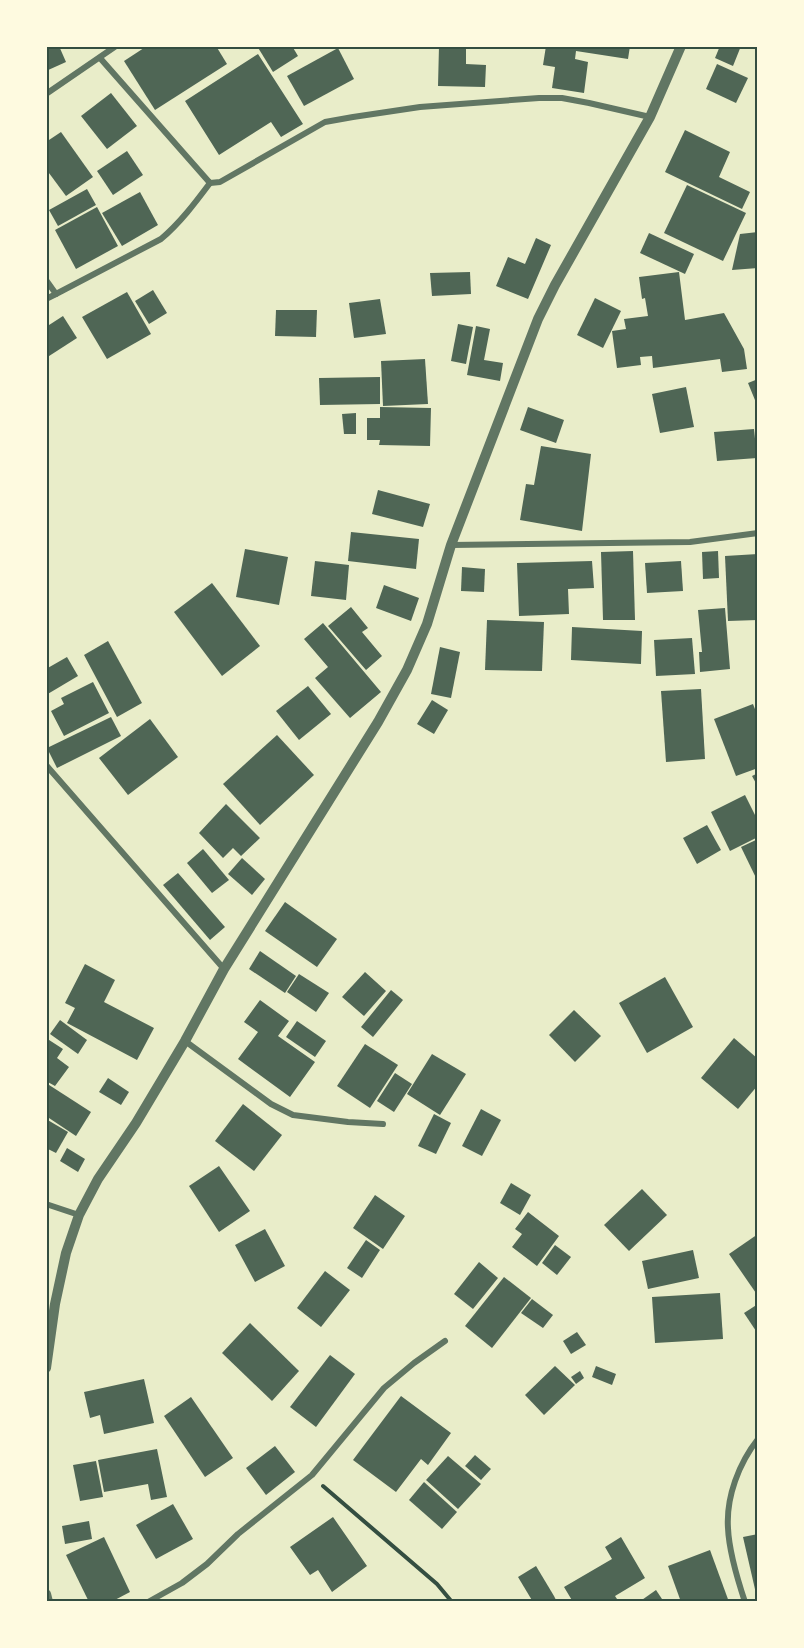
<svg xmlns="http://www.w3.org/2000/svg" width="804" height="1648" viewBox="0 0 804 1648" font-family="Arial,sans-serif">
	<rect width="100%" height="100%" fill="#e9edc9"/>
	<g fill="#4f6655">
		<path d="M46,46H59L66,62L46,71Z"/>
		<path d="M147,46H216L227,64L155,110L124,61Z"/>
		<path d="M257,46H292L298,56L273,72Z"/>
		<path d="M439,46H466V64L486,65L485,87L438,86Z"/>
		<path d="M546,46H630L628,59L576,51L575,59L588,62L584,93L552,88L555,67L543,65Z"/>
		<path d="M720,46H741L733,66L715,58Z"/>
		<path d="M338,48L354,79L304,106L287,76Z"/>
		<path d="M258,54L303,124L281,137L271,122L219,155L185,101Z"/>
		<path d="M717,64L748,78L736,103L706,89Z"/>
		<path d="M111,93L137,126L107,149L81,116Z"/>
		<path d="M685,130L730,152L719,177L750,192L742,209L665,172Z"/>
		<path d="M61,132L93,177L66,196L46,169V142Z"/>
		<path d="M127,151L143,175L113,195L97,171Z"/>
		<path d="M687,185L746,213L723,261L664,233Z"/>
		<path d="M87,189L96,205L58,226L49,210Z"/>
		<path d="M140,192L158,225L122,246L102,213Z"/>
		<path d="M97,207L118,246L76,269L55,230Z"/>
		<path d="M758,232V268L732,270L740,234Z"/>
		<path d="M649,233L694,254L685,274L640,253Z"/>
		<path d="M536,238L551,245L528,299L496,286L508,257L525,264Z"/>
		<path d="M470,272L471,294L432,296L430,273Z"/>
		<path d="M679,272L685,320L724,313L744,349L747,369L722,372L720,359L653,368L652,356L640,357L641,365L617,368L612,331L626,329L624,319L648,316L645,298L642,299L639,277Z"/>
		<path d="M153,290L167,313L149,324L135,301Z"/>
		<path d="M127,292L151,334L107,359L82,317Z"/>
		<path d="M595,298L621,311L603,348L577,335Z"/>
		<path d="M380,299L386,334L354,338L349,303Z"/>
		<path d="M276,310H317L316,337L275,336Z"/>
		<path d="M63,316L77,338L46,358V327Z"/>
		<path d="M458,324L473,327L466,364L451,361Z"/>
		<path d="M476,326L490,329L484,360L503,363L500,381L467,375Z"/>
		<path d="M425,359L428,404L383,406L381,361Z"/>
		<path d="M380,377V404L320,405L319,378Z"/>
		<path d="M758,379V405H757L748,383Z"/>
		<path d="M686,387L694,427L660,433L652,394Z"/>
		<path d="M380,407L431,408L430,446L379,445L380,440H367V418H380Z"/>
		<path d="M528,407L564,420L556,443L520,430Z"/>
		<path d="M356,413V434H344L342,414Z"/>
		<path d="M754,429L757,458L717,461L714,432Z"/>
		<path d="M541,446L591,454L582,531L520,520L526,484L534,485Z"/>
		<path d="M378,490L430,504L423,527L372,514Z"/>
		<path d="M351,532L419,539L416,569L348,561Z"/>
		<path d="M245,549L288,557L279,605L236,597Z"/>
		<path d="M633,551L635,620H603L601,552Z"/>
		<path d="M718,551L719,578L703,579L702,552Z"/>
		<path d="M758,554V620L728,621L725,556Z"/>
		<path d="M315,561L349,565L346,600L311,596Z"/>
		<path d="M592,561L594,588L568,589L569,614L519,616L517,563Z"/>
		<path d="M681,561L683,591L647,593L645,563Z"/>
		<path d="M462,567L485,569L484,592L461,591Z"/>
		<path d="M212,583L260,646L222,676L174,612Z"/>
		<path d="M384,585L419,598L411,621L376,608Z"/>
		<path d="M351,607L368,628L362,632L382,656L366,670L328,626Z"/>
		<path d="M725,608L730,669L700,672L699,652H702L698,610Z"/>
		<path d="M487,620L544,622L542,671L485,670Z"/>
		<path d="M323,623L381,692L350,718L315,678L328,667L304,639Z"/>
		<path d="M572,627L642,631L641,664L571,660Z"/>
		<path d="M692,638L695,674L656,676L654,640Z"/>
		<path d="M108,641L142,703L117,717L84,655Z"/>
		<path d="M440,647L460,652L451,698L431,694Z"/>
		<path d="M67,657L78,676L46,695V669Z"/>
		<path d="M93,682L109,713L64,736L51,711L64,704L61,698Z"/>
		<path d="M308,686L331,714L299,740L276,711Z"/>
		<path d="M701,689L705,759L666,762L661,691Z"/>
		<path d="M432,700L448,710L434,734L417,724Z"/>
		<path d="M753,704L758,717V768L736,776L714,719Z"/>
		<path d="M111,717L121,736L57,768L47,748Z"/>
		<path d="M150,719L178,757L128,795L99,758Z"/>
		<path d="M277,735L314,775L260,825L223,784Z"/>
		<path d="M758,773V787L752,776Z"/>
		<path d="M745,795L758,821V837L730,851L711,812Z"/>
		<path d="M226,804L260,838L241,856L233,848L223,858L199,833Z"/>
		<path d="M707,825L721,850L697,864L683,838Z"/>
		<path d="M758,839V882L741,847Z"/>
		<path d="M203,849L229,880L212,893L187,863Z"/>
		<path d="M242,858L265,879L252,895L228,874Z"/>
		<path d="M178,873L225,927L210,940L163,885Z"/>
		<path d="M285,902L337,939L317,967L265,931Z"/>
		<path d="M260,951L296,976L285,993L249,969Z"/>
		<path d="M85,964L115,980L104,1002L154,1028L137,1060L67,1023L75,1008L65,1003Z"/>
		<path d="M365,972L386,991L364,1016L342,997Z"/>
		<path d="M299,974L329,993L316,1012L287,992Z"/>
		<path d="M665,977L693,1027L647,1053L619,1003Z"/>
		<path d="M391,990L403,1000L373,1037L361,1027Z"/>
		<path d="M260,1000L289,1021L278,1036L315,1062L290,1097L238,1059L258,1032L244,1022Z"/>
		<path d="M574,1010L601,1036L575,1062L549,1035Z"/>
		<path d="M60,1020L87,1040L78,1054L50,1034Z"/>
		<path d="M297,1021L326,1041L315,1057L286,1037Z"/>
		<path d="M46,1038L63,1049L57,1058L69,1067L55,1086L46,1081Z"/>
		<path d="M734,1038L758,1059V1085L738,1109L701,1078Z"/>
		<path d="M365,1044L398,1065L370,1108L337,1086Z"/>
		<path d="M432,1054L466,1074L440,1115L407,1094Z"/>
		<path d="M395,1073L412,1084L394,1112L377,1101Z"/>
		<path d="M108,1078L129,1092L121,1105L99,1092Z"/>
		<path d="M46,1083L91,1112L76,1136L46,1116Z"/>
		<path d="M243,1104L282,1135L254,1171L215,1141Z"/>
		<path d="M481,1109L501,1120L482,1156L462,1146Z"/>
		<path d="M434,1114L451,1123L436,1154L418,1146Z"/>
		<path d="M46,1119L68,1132L56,1153L46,1148Z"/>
		<path d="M67,1148L85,1159L78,1172L60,1161Z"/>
		<path d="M219,1166L250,1211L219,1232L189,1186Z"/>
		<path d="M511,1183L531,1195L520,1215L500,1203Z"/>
		<path d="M642,1189L667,1215L629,1251L604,1225Z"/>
		<path d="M375,1195L405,1216L383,1249L353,1228Z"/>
		<path d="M528,1212L559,1236L537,1266L512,1247L522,1234L515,1229Z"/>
		<path d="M265,1229L285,1266L255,1282L235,1245Z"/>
		<path d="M758,1234V1296L729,1254Z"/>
		<path d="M366,1240L380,1250L362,1278L347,1268Z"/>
		<path d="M555,1245L571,1257L557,1275L542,1263Z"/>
		<path d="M693,1250L699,1278L648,1289L642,1261Z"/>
		<path d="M479,1262L498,1278L473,1309L454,1294Z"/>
		<path d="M325,1271L350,1290L321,1327L297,1308Z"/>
		<path d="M504,1277L531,1298L492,1348L465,1326Z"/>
		<path d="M720,1293L723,1339L655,1343L652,1297Z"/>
		<path d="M532,1299L553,1315L543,1328L521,1313Z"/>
		<path d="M758,1304V1334L744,1313Z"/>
		<path d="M250,1323L299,1371L272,1401L222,1353Z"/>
		<path d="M577,1332L586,1345L571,1354L563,1341Z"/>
		<path d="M330,1355L355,1374L316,1427L290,1407Z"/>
		<path d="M555,1366L575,1385L544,1415L525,1395Z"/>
		<path d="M596,1366L616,1374L612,1385L592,1377Z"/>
		<path d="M580,1371L584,1378L576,1384L571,1377Z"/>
		<path d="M144,1379L154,1423L104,1434L100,1415L90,1418L84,1392Z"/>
		<path d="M401,1396L451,1433L428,1465L421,1459L396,1492L353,1460Z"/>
		<path d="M191,1397L233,1458L205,1477L164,1416Z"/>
		<path d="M275,1446L295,1472L266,1495L246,1468Z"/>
		<path d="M157,1449L167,1497L151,1500L148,1484L104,1492L98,1460Z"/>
		<path d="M475,1455L491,1469L481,1480L465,1466Z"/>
		<path d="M448,1456L481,1484L458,1509L426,1480Z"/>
		<path d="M96,1461L103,1497L80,1501L73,1465Z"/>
		<path d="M424,1482L457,1512L442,1529L409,1500Z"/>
		<path d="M173,1504L193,1539L156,1559L136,1525Z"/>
		<path d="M333,1517L367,1566L332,1592L318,1570L310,1575L290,1547Z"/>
		<path d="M89,1521L92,1539L65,1544L62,1526Z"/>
		<path d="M758,1534V1598H757L743,1537Z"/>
		<path d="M104,1537L130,1592L111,1602H89L66,1555Z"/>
		<path d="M621,1537L645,1578L615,1596L617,1599L614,1602H573L564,1587L612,1559L605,1547Z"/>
		<path d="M710,1550L729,1602H681L668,1566Z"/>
		<path d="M536,1566L554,1596L557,1602H533L518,1577Z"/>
		<path d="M656,1590L664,1602H639Z"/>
	</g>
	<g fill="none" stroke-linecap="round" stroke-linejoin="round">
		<path stroke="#344e41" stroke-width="4" d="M323,1486L437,1584L452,1602"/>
		<g stroke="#617663" stroke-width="6">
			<path d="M100,58L210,183L220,182L325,122L353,117L420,107L539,98H562L589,103L650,117"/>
			<path d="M46,94L116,46"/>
			<path d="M46,280L56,294L46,299"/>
			<path d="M56,294L161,239C180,223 195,203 210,183"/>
			<path d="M451,545L690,542L758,533"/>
			<path d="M46,765L224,969"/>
			<path d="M185,1041L271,1104L293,1115L348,1122L383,1124"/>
			<path d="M46,1204L79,1215"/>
			<path d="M148,1602L182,1583L207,1564L238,1534L312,1475L384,1388L414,1363L445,1341"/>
			<path d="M745,1602C737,1578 729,1552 728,1528C726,1497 739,1463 758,1439"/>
		</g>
		<g stroke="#617663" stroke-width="10">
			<path d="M46,1368L55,1304L66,1253L79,1215L98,1179L136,1123L185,1041L224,969L378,722L407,670L427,624L451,545L538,319L555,285L650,117L681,46"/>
			<path d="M46,1594L48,1602"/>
		</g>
	</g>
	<rect width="804" height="1648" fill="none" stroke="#fefae0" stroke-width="96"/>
	<rect x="48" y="48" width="708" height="1552" fill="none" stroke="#344e41" stroke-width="2"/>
</svg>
